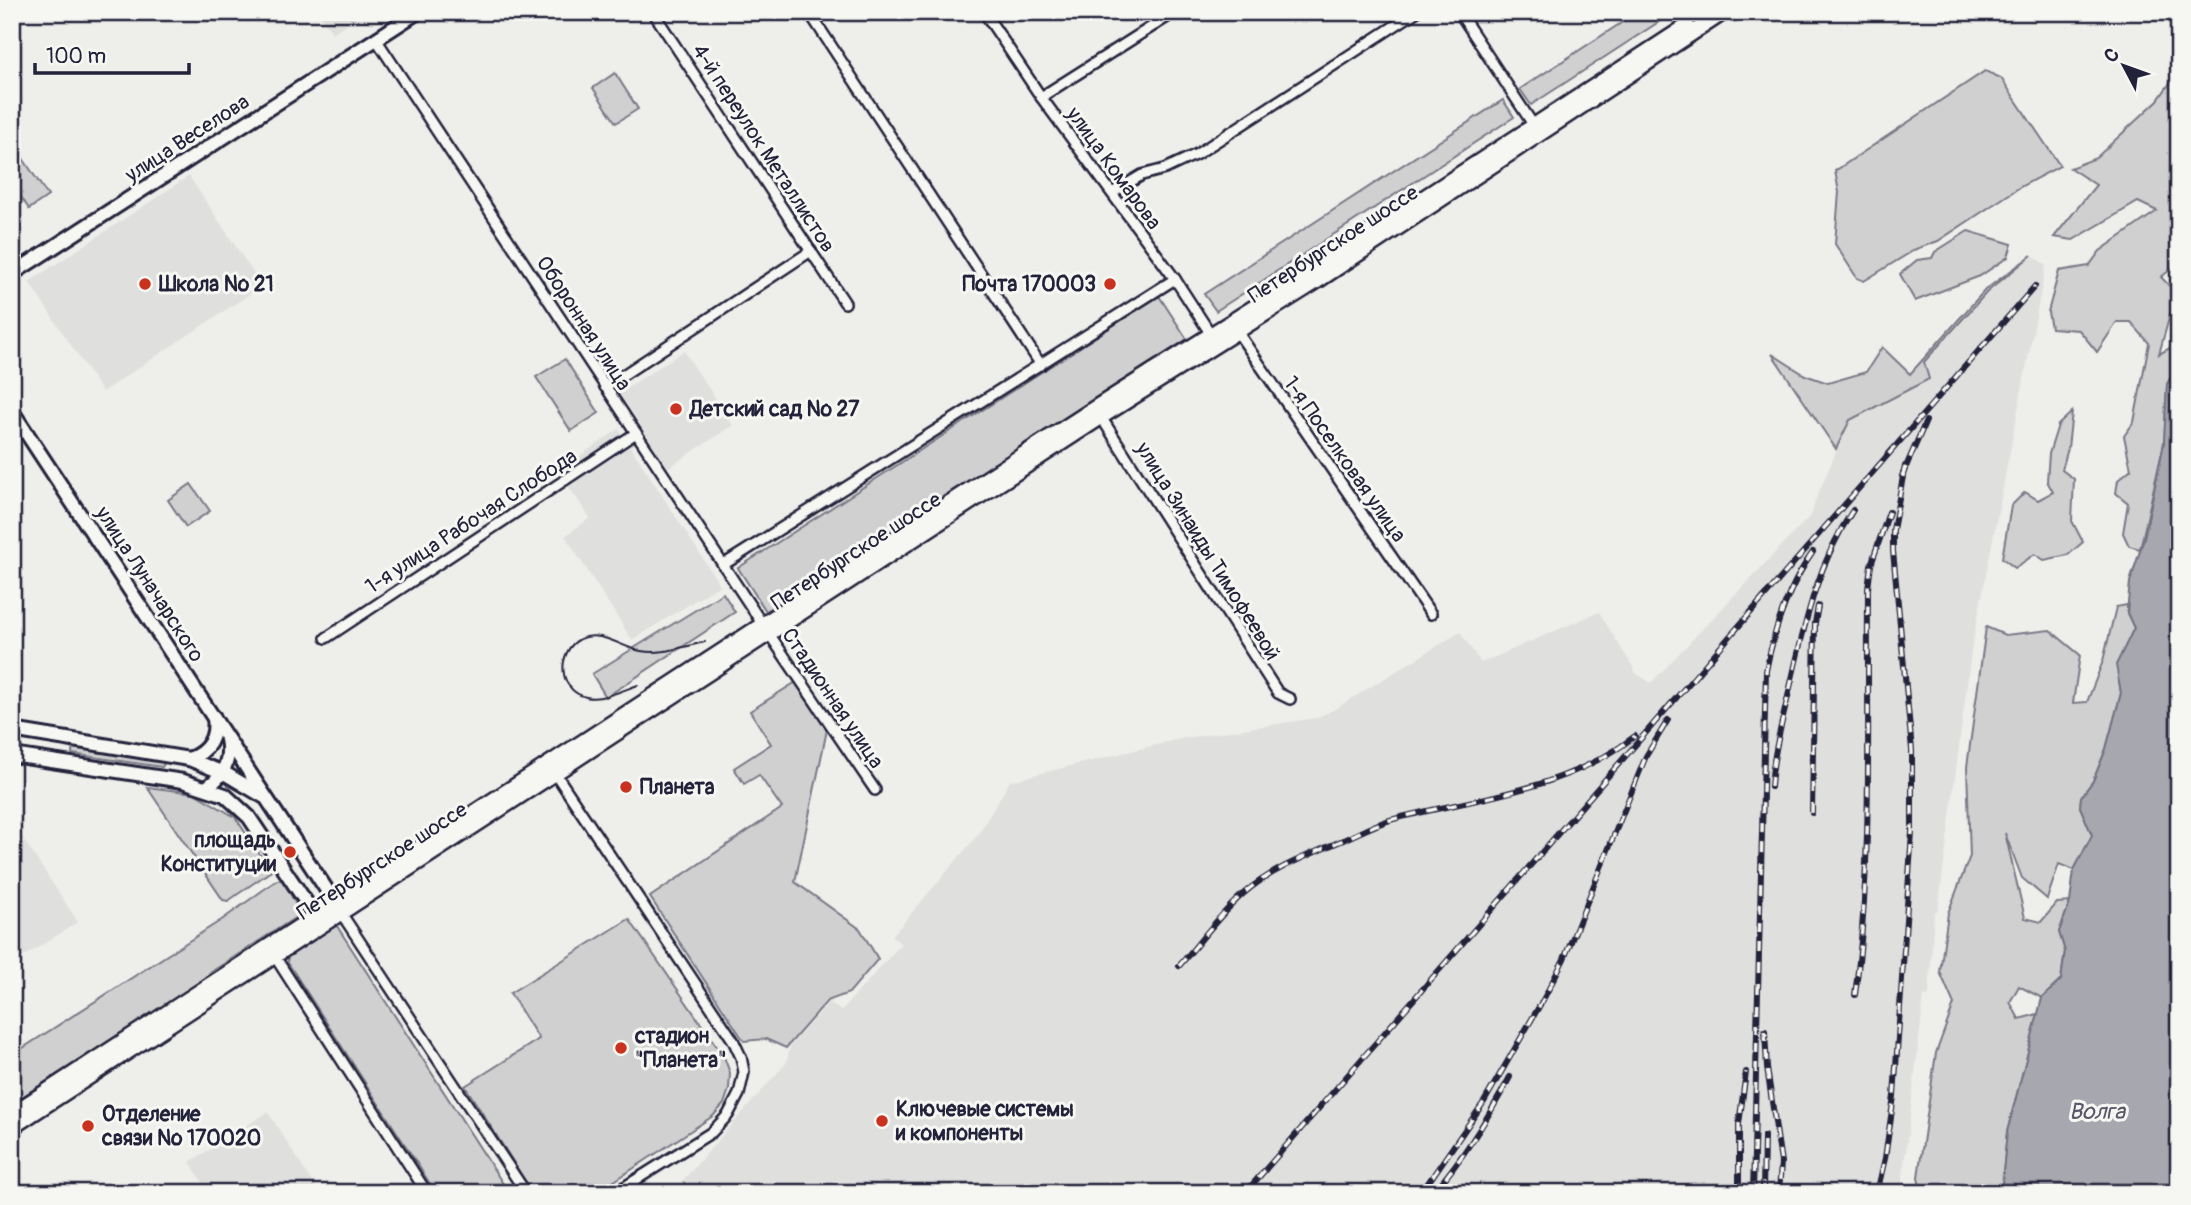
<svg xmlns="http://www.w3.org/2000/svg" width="2191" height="1205" viewBox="0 0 2191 1205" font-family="Pangolin,sans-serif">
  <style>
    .built { fill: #dfdfde }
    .green { fill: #d0d0d1; stroke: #797986; stroke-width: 2 }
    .water { fill: #a7a7af; stroke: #727281; stroke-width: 2 }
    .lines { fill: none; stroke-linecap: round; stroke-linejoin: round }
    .street-casing { stroke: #22223b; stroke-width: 14 }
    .secondary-casing { stroke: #22223b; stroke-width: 18 }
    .primary-casing { stroke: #22223b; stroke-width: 19 }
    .street { stroke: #f6f6f2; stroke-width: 9 }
    .secondary { stroke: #f6f6f2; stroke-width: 12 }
    .primary { stroke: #f6f6f2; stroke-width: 14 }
    .tram { stroke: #22223b; stroke-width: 2 }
    .rail-casing { stroke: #22223b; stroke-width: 6 }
    .rail { stroke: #f6f6f2; stroke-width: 3.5; stroke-dasharray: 10; stroke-linecap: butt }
    .poi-dot { fill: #c8321e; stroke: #f6f6f2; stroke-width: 2.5 }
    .labels { text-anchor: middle; stroke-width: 6; stroke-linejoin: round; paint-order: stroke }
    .street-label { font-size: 21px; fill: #22223b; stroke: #f6f6f2 }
    .poi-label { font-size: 21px; font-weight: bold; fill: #22223b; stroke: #f6f6f2; text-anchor: start }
    .water-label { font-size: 23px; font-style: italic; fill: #575769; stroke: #f6f6f2 }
  </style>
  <rect width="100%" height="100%" fill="#eeeeeb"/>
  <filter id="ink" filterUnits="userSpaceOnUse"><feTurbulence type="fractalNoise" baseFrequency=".0143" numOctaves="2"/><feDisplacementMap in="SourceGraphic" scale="14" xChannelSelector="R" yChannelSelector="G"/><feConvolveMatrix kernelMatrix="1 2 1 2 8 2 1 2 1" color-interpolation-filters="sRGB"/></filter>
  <g filter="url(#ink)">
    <g class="built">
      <polygon points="318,12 365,12 332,33"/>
      <polygon points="189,176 262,286 102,392 29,282"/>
      <polygon points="2032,255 2046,265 1971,652 1938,911 1934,912 1929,996 1924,996 1901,1193 672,1193 787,1062 790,1046 829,1002 841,1011 901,944 892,936 978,835 1010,781 1184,738 1316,718 1333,710 1460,632 1481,663 1599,612 1637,674 1651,683 1812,514 1815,501 1850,420 1929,379 1924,362 1987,292"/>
      <polygon points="684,351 733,425 668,468 619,393"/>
      <polygon points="619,429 720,585 632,640 565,536 590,518 558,471"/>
      <polygon points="12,822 78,922 12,964"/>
      <polygon points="268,1112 319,1193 209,1193 190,1162"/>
    </g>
    <g class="green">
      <polygon points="1638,12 1674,12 1531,105 1520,89"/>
      <polygon points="2179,70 2179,122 2172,146 2179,146 2179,263 2161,277 2176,293 2159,354 2172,347 2179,363 2167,384 2164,443 2140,549 2129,546 2123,533 2128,503 2116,493 2118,480 2131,469 2124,436 2134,422 2149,343 2131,322 2117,322 2097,352 2079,330 2051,328 2048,312 2059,271 2089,266 2100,251 2157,211 2138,202 2073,240 2054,237 2096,185 2070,168 2096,158 2158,100"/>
      <polygon points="1985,71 2001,78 2060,166 2020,187 1938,241 1916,249 1864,281 1857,278 1835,244 1839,192 1835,171"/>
      <polygon points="615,73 638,109 616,123 593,88"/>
      <polygon points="1503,100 1514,117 1216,311 1204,294"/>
      <polygon points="16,148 48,196 29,209 12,183 12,150"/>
      <polygon points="1968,231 2012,244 2008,257 1980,276 1915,301 1900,274 1917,260 1932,258 1935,252"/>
      <polygon points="2032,255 1987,292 1924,362 1929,379 1850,420 1836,449 1772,354 1805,375 1828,383 1866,372 1882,347 1910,374 1985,290"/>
      <polygon points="1159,296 1187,339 766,611 738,568"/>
      <polygon points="565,359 599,413 571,431 536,377"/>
      <polygon points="2072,412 2068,448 2062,470 2074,479 2072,521 2083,542 2068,555 2044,560 2035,554 2015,568 2002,558 2011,506 2025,492 2038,500 2053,492 2047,481 2049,454 2058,425"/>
      <polygon points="191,484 210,511 186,527 168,500"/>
      <polygon points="723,593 735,612 606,697 592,674"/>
      <polygon points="2127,605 2127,613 2134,628 2117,665 2121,693 2106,749 2093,781 2081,797 2080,807 2093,835 2074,870 2059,864 2047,899 2022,878 2005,833 2025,918 2041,922 2057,903 2070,902 2059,932 2065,951 2061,980 2042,998 2019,986 2010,1002 2019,1019 2038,1014 2007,1132 2001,1193 1921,1193 1918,1177 1936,1053 1954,1004 1940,972 1948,913 1970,856 1967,767 1986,627 2005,635 2050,630 2080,655 2073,703 2087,702 2103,661 2116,607"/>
      <polygon points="796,682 828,725 795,882 860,929 878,959 849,993 827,1001 786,1048 766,1039 744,1041 650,897 782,808 759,775 744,784 734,768 771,744 750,711"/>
      <polygon points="73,744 166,761 162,767 72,754"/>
      <polygon points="147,787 194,793 235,817 271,871 228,901 223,900"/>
      <polygon points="277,880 283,880 301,914 211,972 201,983 12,1103 12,1055 223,919"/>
      <polygon points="629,919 724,1057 730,1073 729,1089 724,1104 713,1116 596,1193 533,1193 465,1086 539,1039 510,993"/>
      <polygon points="335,923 509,1193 436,1193 288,963 287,956 290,951"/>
    </g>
    <polygon class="water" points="2179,363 2179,1193 2001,1193 2007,1132 2042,998 2061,980 2065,951 2059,932 2070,902 2074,870 2092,835 2080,807 2081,797 2093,781 2106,749 2121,693 2116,665 2134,628 2127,613 2130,582 2144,538 2164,443 2167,384"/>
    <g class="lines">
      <g class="street-casing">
        <g id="street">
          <polyline points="653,12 845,303"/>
          <polyline points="809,12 1041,365"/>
          <polyline points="984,12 1041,97 1175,279 1212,336"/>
          <polyline points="1149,12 1156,24"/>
          <polyline points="1459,12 1534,126"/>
          <polyline points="376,39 757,616 875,790"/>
          <polyline points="1041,97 1175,12"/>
          <polyline points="1112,193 1142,175 1165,169 1197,154 1416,12"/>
          <polyline points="1234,327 1431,614"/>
          <polyline points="605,387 811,251"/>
          <polyline points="1101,417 1278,693 1290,699"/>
          <polyline points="723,565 1175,279"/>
          <polyline points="326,638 636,433"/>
          <polyline points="555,773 733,1040 741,1057 744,1072 739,1094 728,1115 712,1132 615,1193"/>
          <polyline points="341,913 526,1193"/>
          <polyline points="272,952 427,1193"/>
        </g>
      </g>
      <g class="secondary-casing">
        <g id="secondary">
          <polyline points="12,274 418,12"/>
          <polyline points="12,411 336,904 331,919 316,917 249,817 225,795 183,781 12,755"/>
          <polyline points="12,730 189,759 226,774 263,796"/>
          <path d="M189,759c19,-7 28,-22 25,-42"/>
          <path d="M207,787c17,-11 24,-28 20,-48"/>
        </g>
      </g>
      <g class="primary-casing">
        <g id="primary">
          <polyline points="12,1114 1095,408 1310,272 1687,26"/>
          <polyline points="12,1127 1101,417 1317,281 1724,12"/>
        </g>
      </g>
      <use href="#street" class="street"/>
      <use href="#secondary" class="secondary"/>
      <use href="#primary" class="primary"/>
      <path class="tram" d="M638,685c-15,5 -36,16 -52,12 -28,-6 -30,-45 -6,-58 19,-10 43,9 61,12 21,4 44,-5 64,-9"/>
      <g class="rail-casing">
        <g id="rail">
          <polyline points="12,18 21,12"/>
          <polyline points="1902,476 1926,421"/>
          <path d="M1771,787c2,-33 11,-64 18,-95 15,-65 27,-126 64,-182"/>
          <polyline points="1812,813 1815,623 1818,606"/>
          <path d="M1179,966c21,-24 40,-51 64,-72 27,-24 65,-39 98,-53 16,-7 32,-16 49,-21 82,-22 176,-29 245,-84"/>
          <path d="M1855,995c18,-135 12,-272 13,-407l3,-23 18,-53"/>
          <polyline points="1765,1031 1767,1068 1781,1162 1779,1193"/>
          <polyline points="1763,1192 1764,1136"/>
          <polyline points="1245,1193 2035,286"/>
          <polyline points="1421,1193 1484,1102 1544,998 1564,959 1646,756 1668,720"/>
          <path d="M1433,1193c31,-36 55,-75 77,-116"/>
          <polyline points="1739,1193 1739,1124 1746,1072"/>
          <path d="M1753,1193l13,-522c8,-42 22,-84 47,-119"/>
          <polyline points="1877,1193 1885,1158 1894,1096 1912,832 1912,750 1893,551 1893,530 1905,466"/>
        </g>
      </g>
      <use href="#rail" class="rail"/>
    </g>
  </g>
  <g class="poi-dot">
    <circle cx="145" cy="284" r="7"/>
    <circle cx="1110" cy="284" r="7"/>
    <circle cx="676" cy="409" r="7"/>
    <circle cx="626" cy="787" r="7"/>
    <circle cx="290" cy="852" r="7"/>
    <circle cx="621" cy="1048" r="7"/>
    <circle cx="882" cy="1121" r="7"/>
    <circle cx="88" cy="1126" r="7"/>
  </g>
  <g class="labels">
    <g class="street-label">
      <text transform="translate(187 138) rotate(-33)" y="7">улица Веселова</text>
      <text transform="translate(764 148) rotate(57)" y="7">4-й переулок Металлистов</text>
      <text transform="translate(1114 168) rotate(54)" y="7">улица Комарова</text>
      <text transform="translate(1333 244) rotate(-33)" y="7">Петербургское шоссе</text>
      <text transform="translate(584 323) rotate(57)" y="7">Оборонная улица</text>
      <text transform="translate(1345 459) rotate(55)" y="7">1-я Поселковая улица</text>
      <text transform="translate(471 521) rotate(-33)" y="7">1-я улица Рабочая Слобода</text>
      <text transform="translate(856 551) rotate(-33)" y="7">Петербургское шоссе</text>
      <text transform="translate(1208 551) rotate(58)" y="7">улица Зинаиды Тимофеевой</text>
      <text transform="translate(150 584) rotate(57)" y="7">улица Луначарского</text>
      <text transform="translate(833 698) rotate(56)" y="7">Стадионная улица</text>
      <text transform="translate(382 861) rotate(-33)" y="7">Петербургское шоссе</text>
    </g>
    <g class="poi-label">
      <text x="159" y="291">Школа № 21</text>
      <text x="1096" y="291" text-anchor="end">Почта 170003</text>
      <text x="690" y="416">Детский сад № 27</text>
      <text x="640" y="794">Планета</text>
      <text x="276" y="847" text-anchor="end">площадь<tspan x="276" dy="24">Конституции</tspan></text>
      <text x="635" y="1043">стадион<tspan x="635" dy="24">"Планета"</tspan></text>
      <text x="896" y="1116">Ключевые системы<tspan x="896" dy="24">и компоненты</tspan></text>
      <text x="102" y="1121">Отделение<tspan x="102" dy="24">связи № 170020</tspan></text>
    </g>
    <g class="water-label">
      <text x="2097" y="1119">Волга</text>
    </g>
  </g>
  <rect width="2191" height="1205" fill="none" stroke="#f6f6f2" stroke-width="42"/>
  <rect x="21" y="21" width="2149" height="1163" fill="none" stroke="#22223b" stroke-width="2.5" filter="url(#ink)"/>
  <g transform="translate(2124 66) rotate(311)" stroke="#f6f6f2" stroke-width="5" paint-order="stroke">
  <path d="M0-5L12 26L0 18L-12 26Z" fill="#22223b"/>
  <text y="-10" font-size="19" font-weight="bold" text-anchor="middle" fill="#22223b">С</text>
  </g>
  <path d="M35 63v10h154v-10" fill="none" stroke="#22223b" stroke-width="3.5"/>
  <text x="46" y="63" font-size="21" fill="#22223b" stroke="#f6f6f2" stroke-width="5" paint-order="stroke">100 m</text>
</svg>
